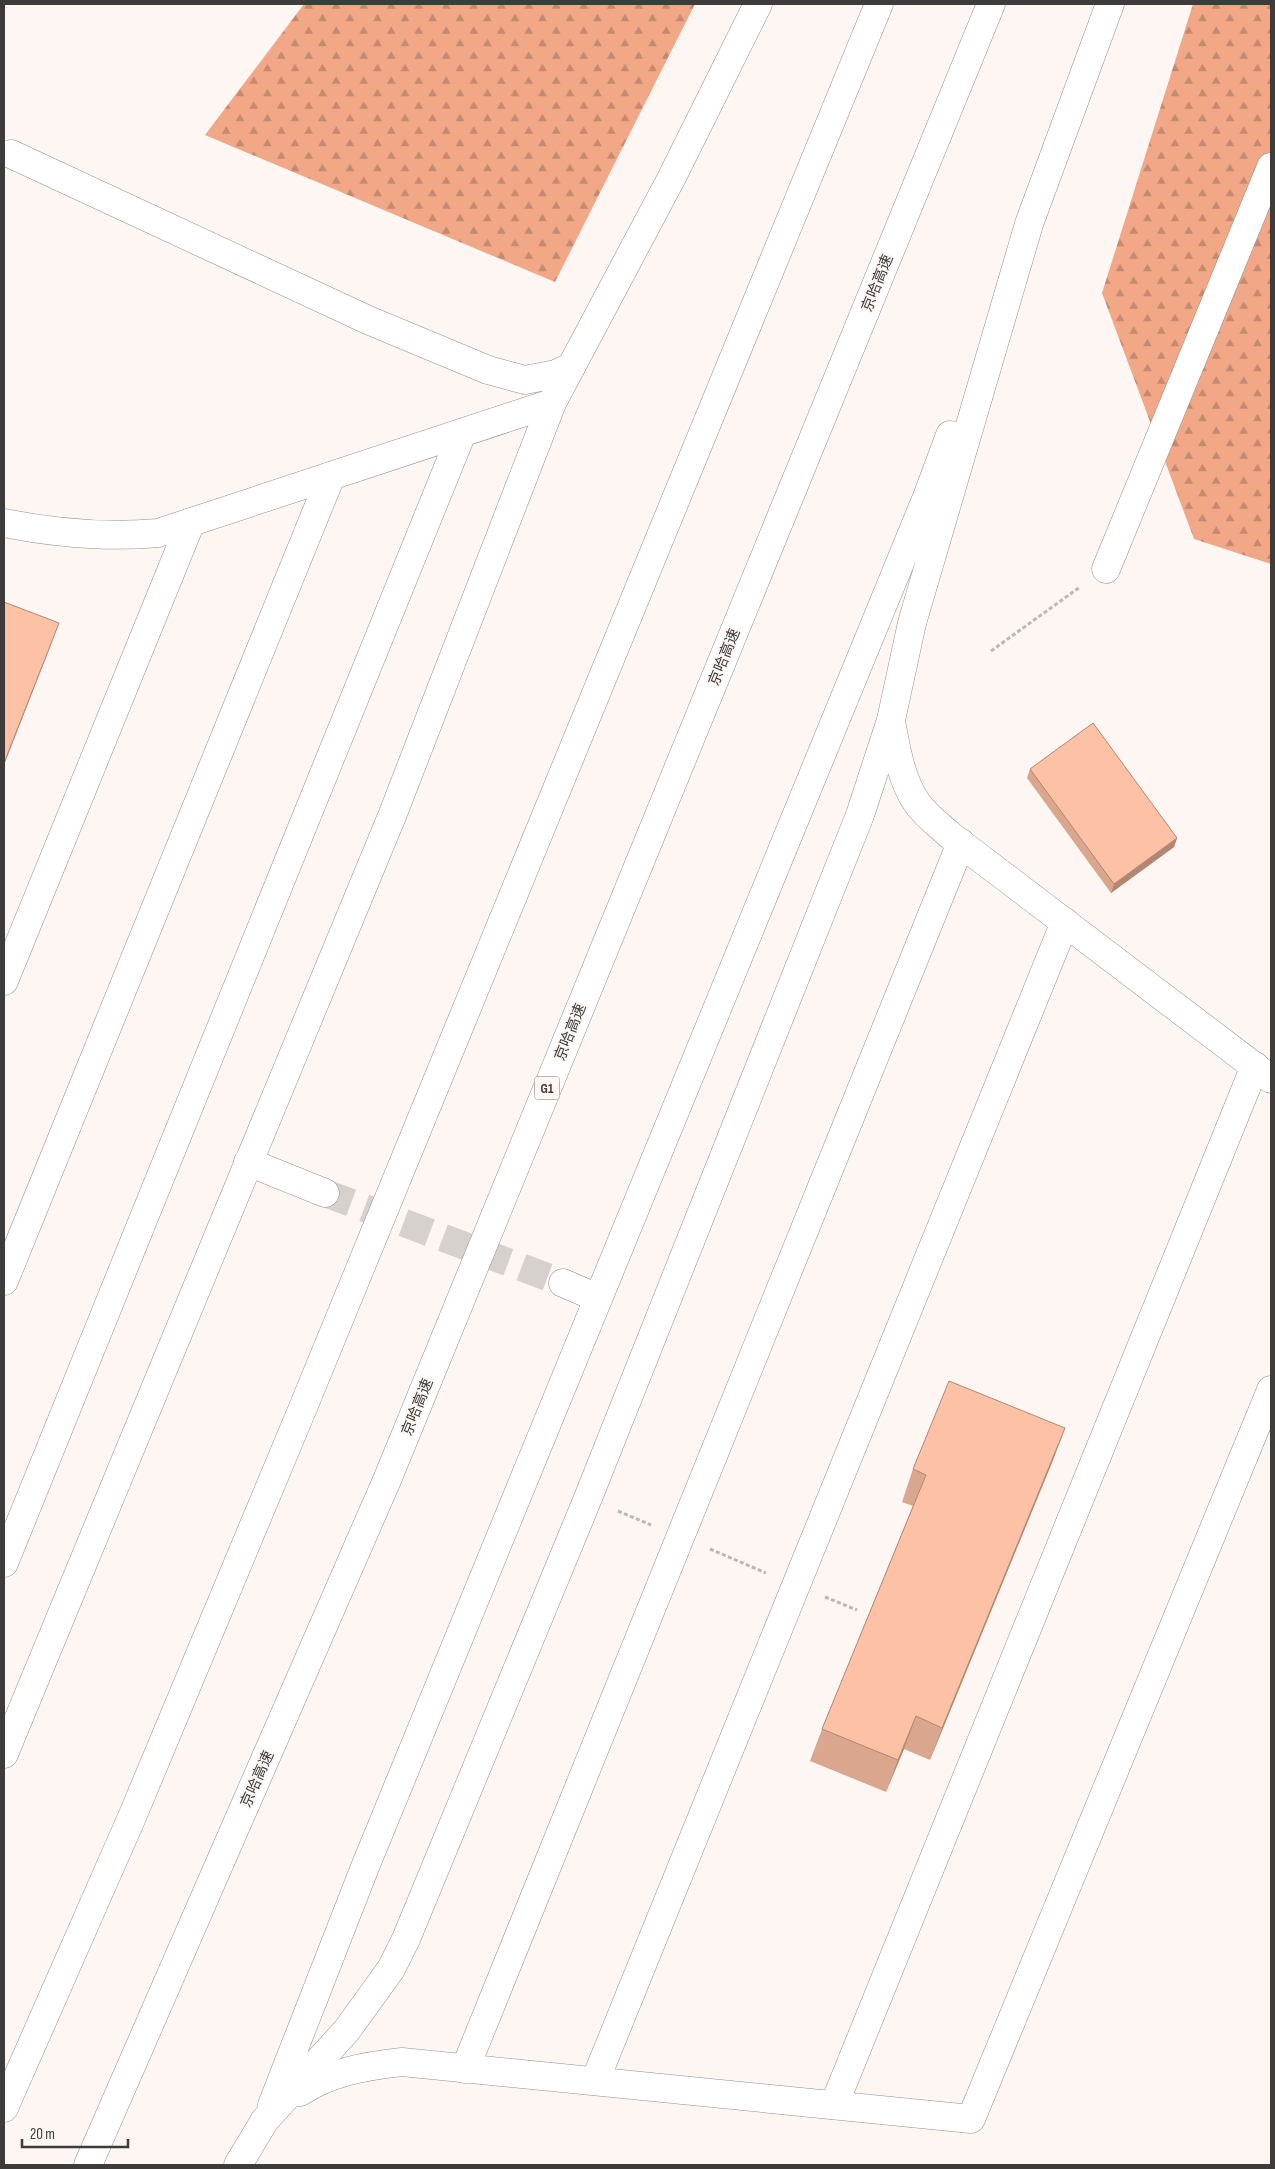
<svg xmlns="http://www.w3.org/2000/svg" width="1275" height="2169" viewBox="0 0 1275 2169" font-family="'Sofia Sans Condensed','Noto Sans SC',sans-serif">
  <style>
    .forest { fill: url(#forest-firs) }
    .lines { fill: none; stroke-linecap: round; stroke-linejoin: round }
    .minor-tunnel { stroke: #d7d1ce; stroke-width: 28; stroke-dasharray: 28 14; stroke-linecap: butt }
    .minor-casing { stroke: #948e8b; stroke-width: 29 }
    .highway-casing { stroke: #948e8b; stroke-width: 29 }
    .path { stroke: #bcb7b4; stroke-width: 3; stroke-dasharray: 4 2.5; stroke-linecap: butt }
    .minor { stroke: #fff; stroke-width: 28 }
    .highway { stroke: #fff; stroke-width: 28 }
    .wall { fill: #daa68e }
    .shaded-wall { fill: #b18774 }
    .building { fill: #fdc1a5; stroke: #b18774 }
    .labels { text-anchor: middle; stroke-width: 4; stroke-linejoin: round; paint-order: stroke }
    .shield { fill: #fdf6f3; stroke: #777472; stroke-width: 1 }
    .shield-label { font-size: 14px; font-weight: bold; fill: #3e3c3a }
    .street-label { font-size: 15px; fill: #3e3c3a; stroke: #fdf6f3 }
  </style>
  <defs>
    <pattern id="forest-firs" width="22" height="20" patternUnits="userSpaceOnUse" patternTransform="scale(1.25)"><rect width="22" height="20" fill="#f2a786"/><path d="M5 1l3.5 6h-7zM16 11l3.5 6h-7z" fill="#c5896f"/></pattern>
  </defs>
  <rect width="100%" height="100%" fill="#fdf6f3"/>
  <g class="forest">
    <polygon points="304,4 695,4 555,282 205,135"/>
    <polygon points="1193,4 1271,4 1271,564 1194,539 1102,293"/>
  </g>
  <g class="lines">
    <polyline class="minor-tunnel" points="325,1193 563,1283"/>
    <g class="minor-casing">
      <g id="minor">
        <polyline points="11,154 368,320 488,370 525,380 556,374 571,367"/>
        <path d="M4,523c51,10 101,15 154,10l394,-130"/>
        <polyline points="1106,569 1271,167"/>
        <path d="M891,721c5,27 10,59 26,82 9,13 23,23 34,33l320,243"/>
        <polyline points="4,981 191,522"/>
        <polyline points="248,1162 325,1193"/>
        <polyline points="4,1281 331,476"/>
        <polyline points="563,1283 598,1298"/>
        <polyline points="4,1563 462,433"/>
        <polyline points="4,1754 392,816 552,403 672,177 758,4"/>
        <polyline points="465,2069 961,843"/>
        <polyline points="595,2081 1065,922"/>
        <path d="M300,2092c31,-20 65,-26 102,-30l569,57 300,-729"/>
        <polyline points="272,2105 365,1867 927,497 950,435"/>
        <polyline points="834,2105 1255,1066"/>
        <polyline points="238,2165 265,2120 347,2030 391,1969 406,1939 588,1498 860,815 891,720 912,623 1029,224 1110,4"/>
      </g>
    </g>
    <g class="highway-casing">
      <g id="highway">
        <polyline points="4,2108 132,1817 302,1410 879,4"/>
        <polyline points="88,2165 387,1480 991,4"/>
      </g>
    </g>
    <g class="path">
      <polyline points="991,651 1080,587"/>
      <polyline points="618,1511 651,1525"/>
      <polyline points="710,1549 766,1573"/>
      <polyline points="825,1597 857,1610"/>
    </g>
    <use href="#minor" class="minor"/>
    <use href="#highway" class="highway"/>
  </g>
  <g class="wall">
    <polygon points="1030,769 1177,838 1174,847 1111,893 1027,778"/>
    <polygon points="1065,1428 1053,1460 930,1760 904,1749 886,1792 810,1761 822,1729 913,1506 902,1502 913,1469"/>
  </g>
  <g class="shaded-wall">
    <polygon points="59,623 47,655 4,765 4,763"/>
    <polygon points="1177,838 1174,847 1111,893 1114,884"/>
    <polygon points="1065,1428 1053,1460 930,1760 942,1728"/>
    <polygon points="916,1716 904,1749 886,1792 898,1760"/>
  </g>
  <g class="building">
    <polygon points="4,602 59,623 4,763"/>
    <polygon points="1093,723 1177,838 1114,884 1030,769"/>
    <polygon points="949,1381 1065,1428 942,1728 916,1716 898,1760 822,1729 926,1475 913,1469"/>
  </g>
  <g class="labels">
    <rect class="shield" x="534.5" y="1076.5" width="25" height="23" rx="4"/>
    <g class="shield-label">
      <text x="547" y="1093">G1</text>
    </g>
    <g class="street-label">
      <text transform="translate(877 283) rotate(-68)" y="5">京哈高速</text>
      <text transform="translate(724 657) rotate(-68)" y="5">京哈高速</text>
      <text transform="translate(570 1032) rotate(-68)" y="5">京哈高速</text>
      <text transform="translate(417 1407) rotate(-68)" y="5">京哈高速</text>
      <text transform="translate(257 1779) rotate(-66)" y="5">京哈高速</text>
    </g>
  </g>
  <rect width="1275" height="2169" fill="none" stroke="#3e3c3a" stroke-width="10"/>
  <path d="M22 2139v8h106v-8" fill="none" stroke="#3e3c3a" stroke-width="2.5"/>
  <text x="30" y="2139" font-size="15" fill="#3e3c3a" stroke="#fdf6f3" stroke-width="4" paint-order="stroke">20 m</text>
</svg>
